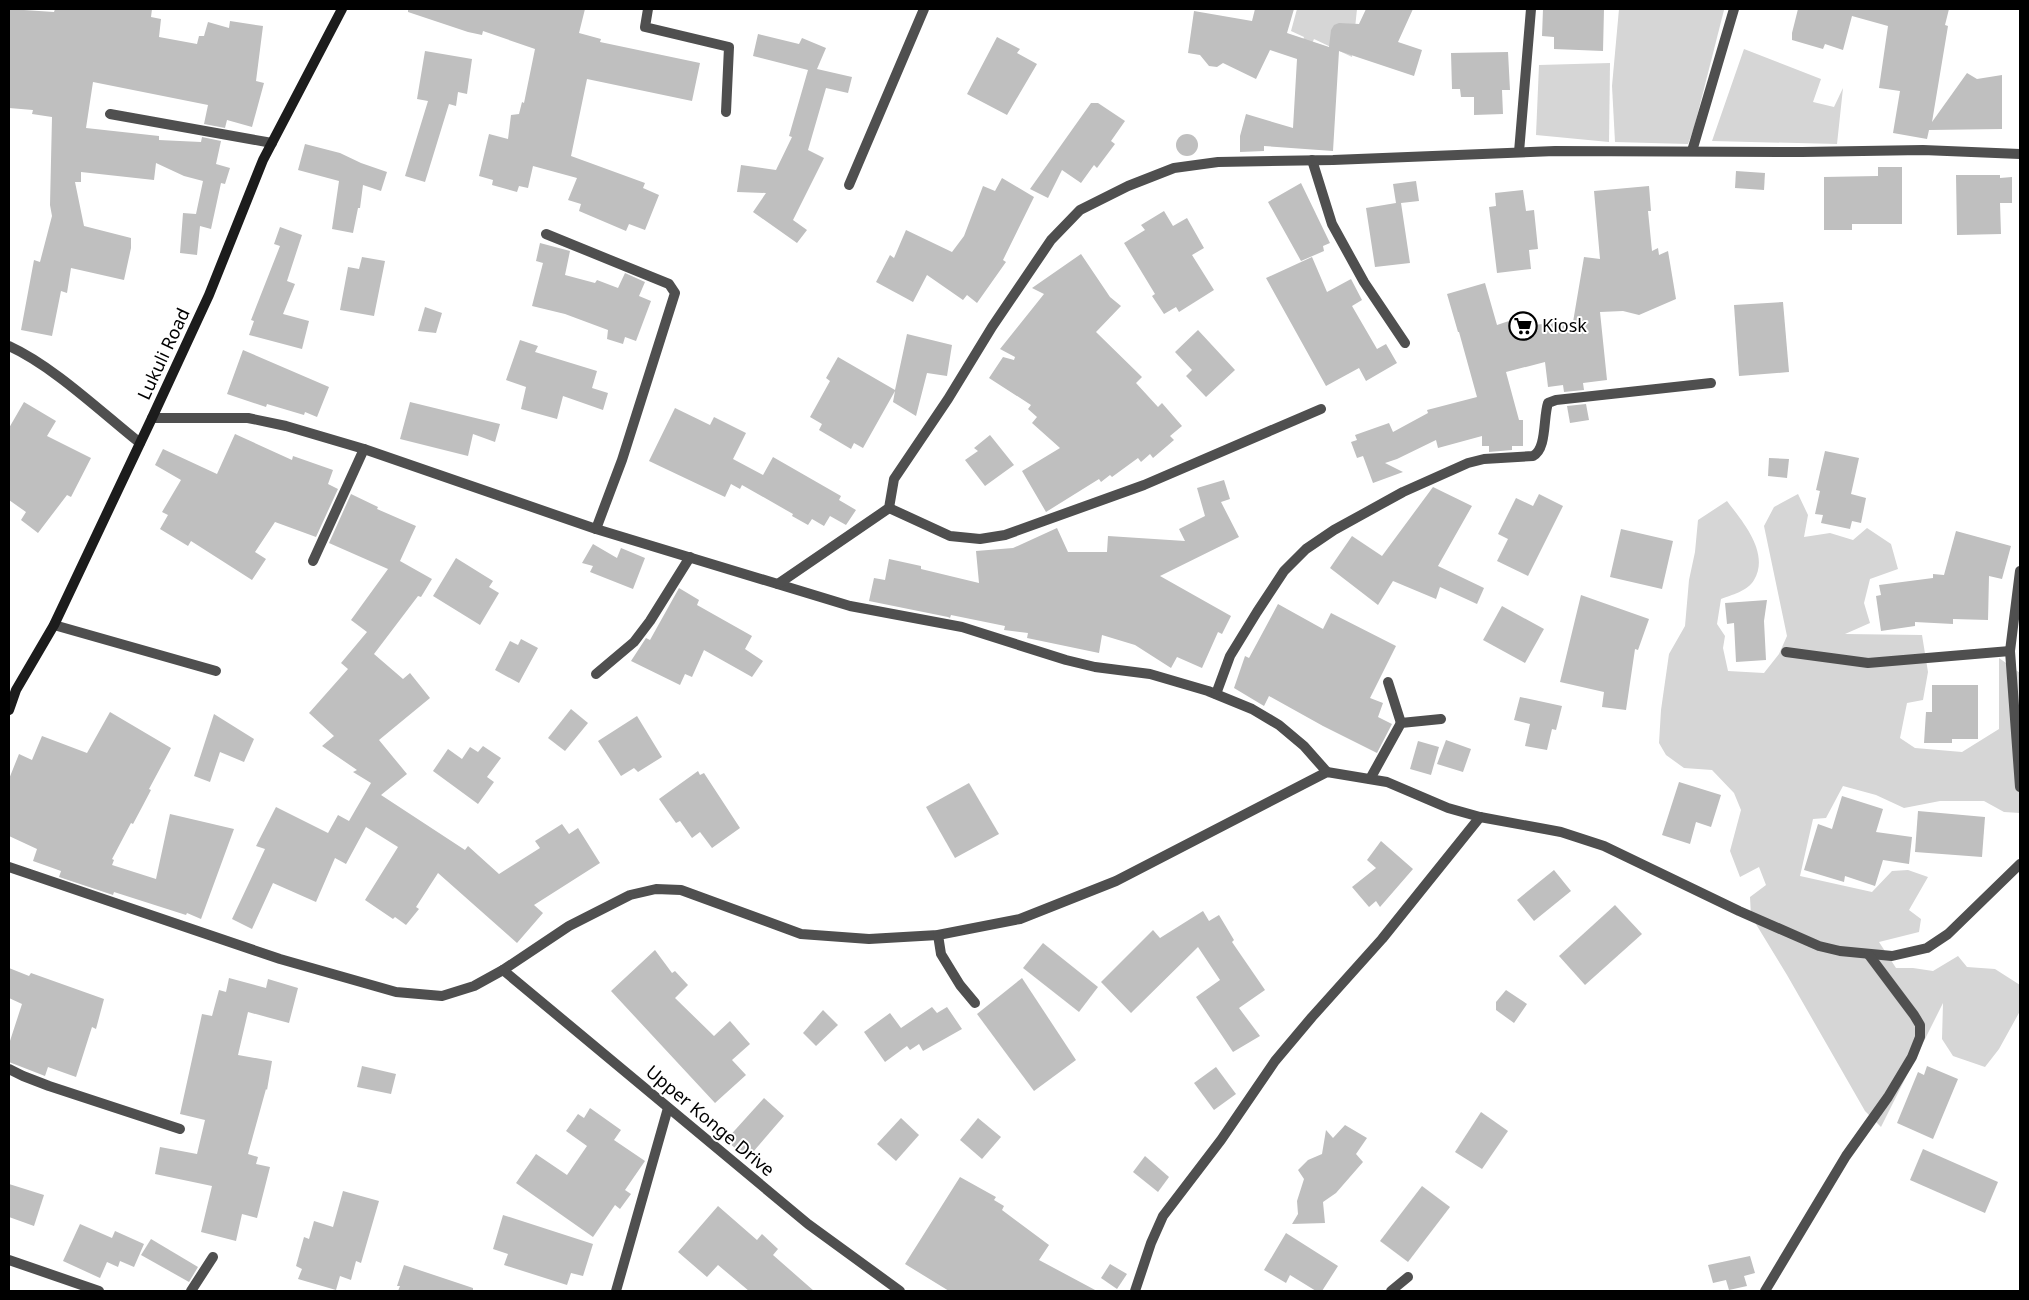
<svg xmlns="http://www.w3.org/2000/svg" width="2029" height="1300" viewBox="0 0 2029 1300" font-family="'Noto Sans',sans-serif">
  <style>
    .green { fill: #d6d6d6 }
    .building { fill: #bfbfbf }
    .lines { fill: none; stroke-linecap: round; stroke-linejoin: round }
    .street { stroke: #4f4f4f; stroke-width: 10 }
    .secondary { stroke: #1c1c1c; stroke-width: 10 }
    .labels { text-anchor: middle; stroke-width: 4; stroke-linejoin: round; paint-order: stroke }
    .poi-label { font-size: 18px; fill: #000; stroke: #fff; text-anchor: start }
    .street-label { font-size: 18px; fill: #000; stroke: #fff }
  </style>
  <rect width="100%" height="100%" fill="#fff"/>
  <g class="green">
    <polygon points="1297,9 1357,9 1352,57 1314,39 1308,53 1300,50 1304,37 1291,31"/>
    <polygon points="1619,9 1724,10 1694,128 1688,144 1615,142 1612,86"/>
    <polygon points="1744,49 1821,79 1813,102 1834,107 1843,88 1837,144 1712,141"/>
    <polygon points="1610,63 1609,142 1536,135 1539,65"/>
    <path d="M1798,494l10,21 -4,22 26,-4 23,7 14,-12 24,16 7,25 -28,10 -6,24 6,20 -25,11 77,1 6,37 -5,28 -16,3 -7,35 15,10 47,4 37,-23v-71l21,15v140l-16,-1 -20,-11h-44l-36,7 -28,-13 -33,-9 -17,32 -13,1 -13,57 72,16 20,-21 16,-1 20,7 -19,33 12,9 -2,13 -40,10 17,26h17l20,3 25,-15 9,11 28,2 25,16v26l-21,38 -14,18 -32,-11 -11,-17 1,-36 -62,124 -16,-16 -78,-136 -36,-59 -1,-19 16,-12 -7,-18 -19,10 -10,-26 11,-41 -7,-17 -22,-23 -28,-2 -18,-13 -7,-12 2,-33 8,-56 16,-28 4,-46 6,-28 3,-32 29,-19c16,21 43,52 27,79 -6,11 -23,15 -33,19l-4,25 8,12 -2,12 5,23 36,2 15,-19 8,-18 -23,-110 10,-19z"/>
  </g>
  <g class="building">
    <polygon points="9,9 54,12 55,9 152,9 151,17 161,19 159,37 197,44 199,36 204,36 208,22 229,28 230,21 263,26 256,81 264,83 252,127 227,120 225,128 204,124 208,105 93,82 86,128 159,136 159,140 201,142 202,137 221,141 216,164 230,168 225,184 221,183 211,229 200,226 197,255 180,253 183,213 196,214 203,181 184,176 156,163 154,180 81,172 81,182 75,182 84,226 131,238 131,248 124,280 71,268 67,293 61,291 52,336 21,330 34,260 40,262 52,216 50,205 52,117 32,114 33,110 9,108"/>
    <polygon points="408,9 585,9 579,33 601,39 600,42 700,63 692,101 587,79 571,156 645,183 643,188 659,195 645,230 629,224 626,231 579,211 581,204 568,200 577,178 533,166 528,188 519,186 517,192 492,185 493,180 479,176 489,134 508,139 511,115 519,114 522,102 524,103 535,49 483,31 482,35 468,32 408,12"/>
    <polygon points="1255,9 1294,9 1287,33 1329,47 1331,30 1334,25 1339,23 1359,24 1366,9 1413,9 1398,42 1422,50 1414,76 1339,51 1333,151 1264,146 1264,151 1240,152 1240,136 1246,114 1293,128 1297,59 1270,50 1256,79 1223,63 1217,67 1209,66 1200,55 1188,53 1194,11 1252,21"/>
    <polygon points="1543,9 1604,9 1603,51 1554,49 1554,37 1542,36"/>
    <polygon points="1798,9 1949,9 1945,25 1948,26 1932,122 1967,73 1977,79 2002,75 2002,129 1929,130 1927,139 1893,133 1900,91 1879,88 1888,26 1852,16 1843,50 1825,44 1823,49 1792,40 1792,33"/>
    <polygon points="758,34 799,44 802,38 826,48 817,69 852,77 848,93 826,88 808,150 824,158 793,220 807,230 797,243 753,212 766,193 737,192 741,165 776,170 792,137 789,136 808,70 753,56"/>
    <polygon points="997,37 1020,49 1017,53 1037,64 1007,115 967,94"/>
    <polygon points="425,51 472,59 467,94 458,92 456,106 449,104 425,182 405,176 428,101 417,99"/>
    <polygon points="1508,52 1510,90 1502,90 1503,114 1474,115 1474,97 1461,97 1460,89 1452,89 1451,53"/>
    <polygon points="1091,103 1098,103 1125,121 1111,141 1115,144 1097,168 1094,165 1081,183 1062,170 1048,198 1030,189"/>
    <circle cx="1187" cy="145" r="11"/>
    <polygon points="305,144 340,153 361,163 387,172 381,191 363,185 360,208 358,208 353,233 332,229 339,181 298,170"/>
    <polygon points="1878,167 1902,167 1902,224 1852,224 1852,230 1824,230 1824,177 1878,176"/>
    <polygon points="1736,171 1765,173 1764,190 1735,188"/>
    <polygon points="1956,175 2000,175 2000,178 2012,177 2012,203 2000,203 2001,234 1957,235"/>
    <polygon points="1002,178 1034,197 1003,260 1006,262 977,303 967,295 963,300 927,275 913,302 876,282 890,255 894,258 906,230 952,252 964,236 983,186 995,191"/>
    <polygon points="1416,181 1419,201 1401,203 1410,263 1375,267 1366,208 1396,203 1393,184"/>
    <polygon points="1301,183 1330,243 1323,246 1324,251 1301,261 1268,202"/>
    <polygon points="1649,186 1651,211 1648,211 1652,251 1658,248 1659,255 1668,251 1676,299 1639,315 1623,311 1600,312 1607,380 1583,383 1584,390 1564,392 1563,385 1548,387 1545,362 1506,372 1519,420 1523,420 1523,446 1512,446 1512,450 1489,452 1489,446 1482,446 1482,436 1438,448 1436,440 1397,459 1385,463 1403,472 1373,483 1363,456 1357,458 1351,442 1357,440 1355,435 1389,423 1393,432 1428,413 1427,410 1477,397 1459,332 1458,332 1447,294 1485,283 1497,325 1527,315 1530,325 1573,322 1584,257 1600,259 1594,191"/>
    <polygon points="1523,190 1526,211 1534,210 1538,249 1529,250 1531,269 1497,273 1489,207 1496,206 1495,193"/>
    <polygon points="1164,211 1173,226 1187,218 1204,248 1192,255 1214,290 1179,312 1176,307 1164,314 1152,296 1155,294 1124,243 1145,230 1141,225"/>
    <polygon points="280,227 302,235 287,281 295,284 283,314 309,321 302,349 249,335 254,321 251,320 280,246 274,244"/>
    <polygon points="540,243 570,251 565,275 595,283 597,280 618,288 625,273 645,282 639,296 651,301 636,341 625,337 623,344 607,339 608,330 565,314 532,306 543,263 536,261"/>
    <polygon points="1081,254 1110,297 1121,306 1096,332 1142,377 1136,383 1158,407 1162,403 1182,426 1170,436 1174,440 1153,458 1150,454 1141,462 1138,458 1112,477 1110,475 1101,482 1099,479 1046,512 1022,471 1060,448 1032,423 1037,417 1028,409 1031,405 989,378 1003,357 1014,360 1015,357 1000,349 1044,294 1032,288"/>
    <polygon points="362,257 385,261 374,316 340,310 348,267 359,269"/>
    <polygon points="1312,257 1327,292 1351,279 1362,300 1352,306 1377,349 1386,344 1397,363 1366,381 1359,368 1326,386 1266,278"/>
    <polygon points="1783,302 1789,372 1739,376 1734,305"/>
    <polygon points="425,307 442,313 436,333 418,331"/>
    <polygon points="1198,330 1235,370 1206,397 1186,376 1192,370 1175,352"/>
    <polygon points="907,334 952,345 947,376 927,373 916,416 893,402 895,391 863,448 854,443 851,449 819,430 822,424 810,417 830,381 826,378 838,357 895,390"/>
    <polygon points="520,340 538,346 535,352 597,371 592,388 608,393 603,410 563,396 557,419 521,409 526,387 506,380"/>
    <polygon points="243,350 329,387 317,417 305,412 304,415 267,404 266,407 227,394"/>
    <polygon points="24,402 56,421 47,436 91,458 71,497 67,495 38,533 21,520 26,512 9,500 9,428"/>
    <polygon points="410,402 500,424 495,442 473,434 468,456 400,439"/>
    <polygon points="1586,404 1589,420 1570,423 1567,406"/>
    <polygon points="675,408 710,425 714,417 746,433 733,459 763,475 773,457 841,496 839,500 856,510 846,525 830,516 824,526 812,519 808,525 792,516 793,514 742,485 740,489 731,484 725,497 649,461"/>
    <polygon points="235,434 292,460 293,456 333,470 328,484 338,489 316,537 275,522 255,552 266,559 252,580 191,541 188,546 160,529 168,515 162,512 181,480 155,465 163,449 217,474"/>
    <polygon points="990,435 1014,465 985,486 965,460 978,451 974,448"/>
    <polygon points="1825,451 1859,458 1851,494 1866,498 1861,523 1852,521 1850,529 1821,523 1823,515 1815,514 1820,491 1816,490"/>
    <polygon points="1769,458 1789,459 1787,478 1768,476"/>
    <polygon points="1224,480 1230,499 1221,502 1239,537 1160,576 1231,616 1222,634 1218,632 1202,668 1177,657 1171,668 1135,645 1102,635 1099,653 1027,638 1028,633 1004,630 1005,626 951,615 950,618 948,617 869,601 874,578 885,580 889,559 921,566 921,569 979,583 976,551 1013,548 1057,528 1068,552 1107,552 1108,536 1185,541 1179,529 1205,516 1197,488"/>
    <polygon points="1433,487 1472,506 1438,566 1484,588 1477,604 1440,587 1436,599 1393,581 1378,605 1330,568 1352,536 1382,556"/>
    <polygon points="351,494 378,507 377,509 416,526 400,561 432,579 421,597 418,596 374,654 403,679 410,673 430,698 379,740 407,774 381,795 465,850 468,846 499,874 540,848 535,841 562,824 569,834 578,828 600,863 534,905 543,913 517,943 438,873 416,907 419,909 406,925 395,917 393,919 365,900 398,847 366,827 346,864 335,858 316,902 273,883 252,929 232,919 265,849 256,846 276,807 328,833 338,815 349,821 371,783 353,772 357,770 322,746 334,736 309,713 348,669 341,663 367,632 351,620 388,569 329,543"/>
    <polygon points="1539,494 1563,506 1528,576 1497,561 1508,539 1498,534 1516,498 1533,506"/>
    <polygon points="1621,529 1673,541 1662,589 1610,577"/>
    <polygon points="1956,531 2011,546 2002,579 1989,576 1988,620 1953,619 1953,624 1915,622 1915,626 1881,631 1876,596 1881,595 1879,585 1933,578 1933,574 1944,575"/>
    <polygon points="593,544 617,558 621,548 645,558 633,589 590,572 593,566 582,563"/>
    <polygon points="456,558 493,581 489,587 499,593 480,625 433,596"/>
    <polygon points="679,588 699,600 697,605 752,636 745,649 763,661 752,677 704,650 692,677 685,674 680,685 631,661 646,638 650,640"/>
    <polygon points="1581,595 1649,619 1638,650 1635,649 1626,710 1602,707 1604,692 1560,682"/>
    <polygon points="1767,600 1764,621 1766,660 1736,662 1734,623 1727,624 1725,603"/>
    <polygon points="1278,604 1323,629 1331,613 1396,646 1370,698 1383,703 1378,717 1392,724 1377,753 1323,726 1269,696 1264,706 1234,688 1245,656 1249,658"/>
    <polygon points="1502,606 1544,629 1525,663 1483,640"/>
    <polygon points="521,639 538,648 519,683 495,670 510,641 518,645"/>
    <polygon points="1932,685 1978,685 1978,739 1952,739 1952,743 1924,743 1926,712 1932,712"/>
    <polygon points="1520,697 1562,706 1556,730 1552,729 1547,750 1525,746 1530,724 1514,720"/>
    <polygon points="571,709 588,723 565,751 548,738"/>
    <polygon points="110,712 171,748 149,789 151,790 141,809 133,824 131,823 112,859 114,860 112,865 156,879 170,814 234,829 201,919 187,913 186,915 114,892 113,895 59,877 61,871 33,861 37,849 9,836 9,779 19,754 32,760 42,736 87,753"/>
    <polygon points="214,714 254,739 244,762 220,752 210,782 194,776"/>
    <polygon points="637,716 662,757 638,772 634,768 621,776 598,741"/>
    <polygon points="1446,740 1471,749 1463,772 1437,764"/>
    <polygon points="1418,741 1439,747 1431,775 1410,769"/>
    <polygon points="483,746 501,758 487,777 494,782 478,804 433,771 448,749 462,759 470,747 478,752"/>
    <polygon points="698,771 700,775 704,773 740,828 712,848 700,832 692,838 680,821 676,823 659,799"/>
    <polygon points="1679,782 1721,795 1711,827 1696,822 1690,844 1662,835"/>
    <polygon points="969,783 999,834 955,858 926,807"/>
    <polygon points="1842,796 1883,809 1876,832 1912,837 1909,864 1883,860 1875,886 1845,876 1844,882 1804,870 1818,824 1832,829"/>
    <polygon points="1918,811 1985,817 1982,857 1915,852"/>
    <polygon points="1381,841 1413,869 1380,907 1376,901 1369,907 1352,887 1376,868 1367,860"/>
    <polygon points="1554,870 1571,891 1534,921 1517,900"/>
    <polygon points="1615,905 1642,934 1585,985 1559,956"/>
    <polygon points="1203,911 1209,921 1219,915 1234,940 1232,942 1265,990 1239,1008 1260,1036 1233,1052 1196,997 1220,980 1198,947 1131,1013 1101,982 1153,930 1160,938"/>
    <polygon points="1043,943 1098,987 1079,1012 1023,968"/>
    <polygon points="655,950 672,973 675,971 688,985 675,998 714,1036 730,1021 750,1044 732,1060 746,1075 715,1103 611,991"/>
    <polygon points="9,968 29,976 31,973 104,999 96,1029 92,1027 76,1077 48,1067 45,1076 9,1062 9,1044 22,1004 9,998"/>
    <polygon points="229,978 266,988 268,979 298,988 289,1023 248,1012 238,1055 272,1061 267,1090 266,1089 248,1154 258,1157 256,1164 270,1167 257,1218 242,1214 236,1241 201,1232 212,1186 155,1174 160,1147 197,1154 205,1120 180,1114 202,1014 212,1016 219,990 226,992"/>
    <polygon points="1022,978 1076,1060 1034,1091 977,1014"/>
    <polygon points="1506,990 1527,1004 1514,1023 1496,1010 1496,1002"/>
    <polygon points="932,1007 937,1013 947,1007 962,1029 923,1051 919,1044 910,1050 907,1046 885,1062 864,1032 890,1013 901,1028"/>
    <polygon points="823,1010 838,1025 816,1046 803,1033"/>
    <polygon points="362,1066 396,1074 391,1094 357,1087"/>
    <polygon points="1927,1066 1958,1079 1933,1139 1897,1123 1918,1072 1924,1075"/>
    <polygon points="1216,1067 1236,1094 1214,1110 1194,1083"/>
    <polygon points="764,1098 784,1116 747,1159 726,1140"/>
    <polygon points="590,1108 621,1130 614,1140 645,1161 625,1190 631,1194 620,1209 615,1205 593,1237 516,1183 536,1154 567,1175 587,1146 566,1131 578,1114 584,1118"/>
    <polygon points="1481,1112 1508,1131 1482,1169 1455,1152"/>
    <polygon points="901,1118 919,1135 896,1161 877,1144"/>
    <polygon points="978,1118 1001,1137 982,1159 960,1140"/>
    <polygon points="1345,1125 1367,1138 1356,1154 1363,1162 1336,1193 1323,1202 1325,1223 1292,1224 1298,1214 1297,1201 1304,1179 1298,1170 1308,1160 1322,1154 1326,1130 1333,1138"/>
    <polygon points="1923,1149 1998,1182 1985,1213 1910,1180"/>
    <polygon points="1145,1156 1169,1177 1158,1192 1133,1172"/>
    <polygon points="960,1177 996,1197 994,1200 1004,1206 1002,1210 1049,1245 1039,1260 1097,1291 949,1291 905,1264"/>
    <polygon points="9,1184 44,1195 34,1226 9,1217"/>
    <polygon points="1422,1186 1450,1207 1408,1262 1380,1241"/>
    <polygon points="343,1191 379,1201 361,1263 356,1261 351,1280 340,1276 336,1290 298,1279 302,1269 296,1266 304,1237 309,1239 314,1221 333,1227"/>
    <polygon points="718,1206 757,1240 762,1234 778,1249 773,1255 814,1291 749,1291 718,1265 707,1277 678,1252"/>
    <polygon points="503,1215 593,1244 583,1276 571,1273 567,1285 504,1265 508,1254 493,1249"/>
    <polygon points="80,1224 112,1238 115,1231 144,1244 134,1267 120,1261 118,1267 107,1262 100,1278 63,1261"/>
    <polygon points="1286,1233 1338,1266 1322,1291 1316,1291 1290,1275 1286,1283 1264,1270"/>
    <polygon points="151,1239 198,1267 189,1282 141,1255"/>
    <polygon points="1750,1256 1755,1273 1744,1276 1747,1286 1729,1290 1726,1280 1713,1283 1708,1265"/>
    <polygon points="1110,1264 1127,1274 1117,1289 1101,1278"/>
    <polygon points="404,1265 473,1288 473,1291 398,1291 400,1286 397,1286"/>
  </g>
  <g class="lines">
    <g class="street">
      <polyline points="648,9 645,27 729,47 726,112"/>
      <polyline points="110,114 272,143"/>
      <polyline points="1692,151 1734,9"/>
      <polyline points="1519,152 1531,9"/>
      <polyline points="1312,160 1332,224 1364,282 1405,343"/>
      <polyline points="849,185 924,9"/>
      <polyline points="546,234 669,284 675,293 622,460 596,529"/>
      <path d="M9,346c44,20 92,66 131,97"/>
      <polyline points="152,418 248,418 286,426 364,449 596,529 850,606 962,627 1066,660 1095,667 1150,674 1208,691 1252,709 1279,725 1304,746 1327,772"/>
      <polyline points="889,508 950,536 980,539 1005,535 1144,485 1321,409"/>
      <polyline points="313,561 364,449"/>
      <polyline points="2020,571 2010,651 2020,787"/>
      <polyline points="778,584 889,508 894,479 948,399 992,327 1051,240 1080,210 1128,186 1174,168 1218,162 1333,160 1555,151 1802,152 1923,150 2020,154"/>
      <polyline points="54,625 216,671"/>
      <polyline points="1786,652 1868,663 2010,651"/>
      <polyline points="596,674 634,642 650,621 690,557"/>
      <polyline points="1388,682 1401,723"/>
      <path d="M1216,694l14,-38 27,-44 27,-41 22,-22 28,-19 69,-38 65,-29 16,-4 49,-3c14,-7 10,-38 15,-53l8,-3 155,-17"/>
      <polyline points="1370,779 1401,723 1441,719"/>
      <polyline points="9,867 280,959 396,992 442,996 474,986 503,970 569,926 630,895 656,889 681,890 801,934 869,939 938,935 1020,919 1116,881 1327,772 1387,782 1448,808 1480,817 1561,832 1604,846 1739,911 1819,946 1840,951 1892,956 1927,948 1948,934 2020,864"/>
      <polyline points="938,935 941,954 960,985 975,1003"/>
      <polyline points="503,970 808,1224 900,1291"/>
      <polyline points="9,1069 23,1076 49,1086 180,1129"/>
      <polyline points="9,1260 99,1291"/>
      <polyline points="191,1291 213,1257"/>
      <polyline points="616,1291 668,1108"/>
      <polyline points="1135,1291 1151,1243 1163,1216 1221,1140 1275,1061 1312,1017 1382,939 1480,817"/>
      <polyline points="1391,1291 1408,1277"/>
      <polyline points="1765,1291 1846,1156 1888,1097 1912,1057 1920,1037 1920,1025 1914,1015 1869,955"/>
    </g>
    <polyline class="secondary" points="9,710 16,690 54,625 152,418 209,295 263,160 342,9"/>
  </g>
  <defs>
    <g id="supermarket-ring" transform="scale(1.4375)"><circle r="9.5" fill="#fff" stroke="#000" stroke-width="1.5"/><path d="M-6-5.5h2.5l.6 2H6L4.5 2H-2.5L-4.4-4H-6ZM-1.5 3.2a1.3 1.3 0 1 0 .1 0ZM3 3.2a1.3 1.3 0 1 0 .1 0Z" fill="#000"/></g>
  </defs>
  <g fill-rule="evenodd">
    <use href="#supermarket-ring" x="1523" y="326"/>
  </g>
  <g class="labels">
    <g class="poi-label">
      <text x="1542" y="332">Kiosk</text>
    </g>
    <g class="street-label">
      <text transform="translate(164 354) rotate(-65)" y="6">Lukuli Road</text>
      <text transform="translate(710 1121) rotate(40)" y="6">Upper Konge Drive</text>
    </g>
  </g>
  <rect width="2029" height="1300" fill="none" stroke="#000000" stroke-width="20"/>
</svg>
